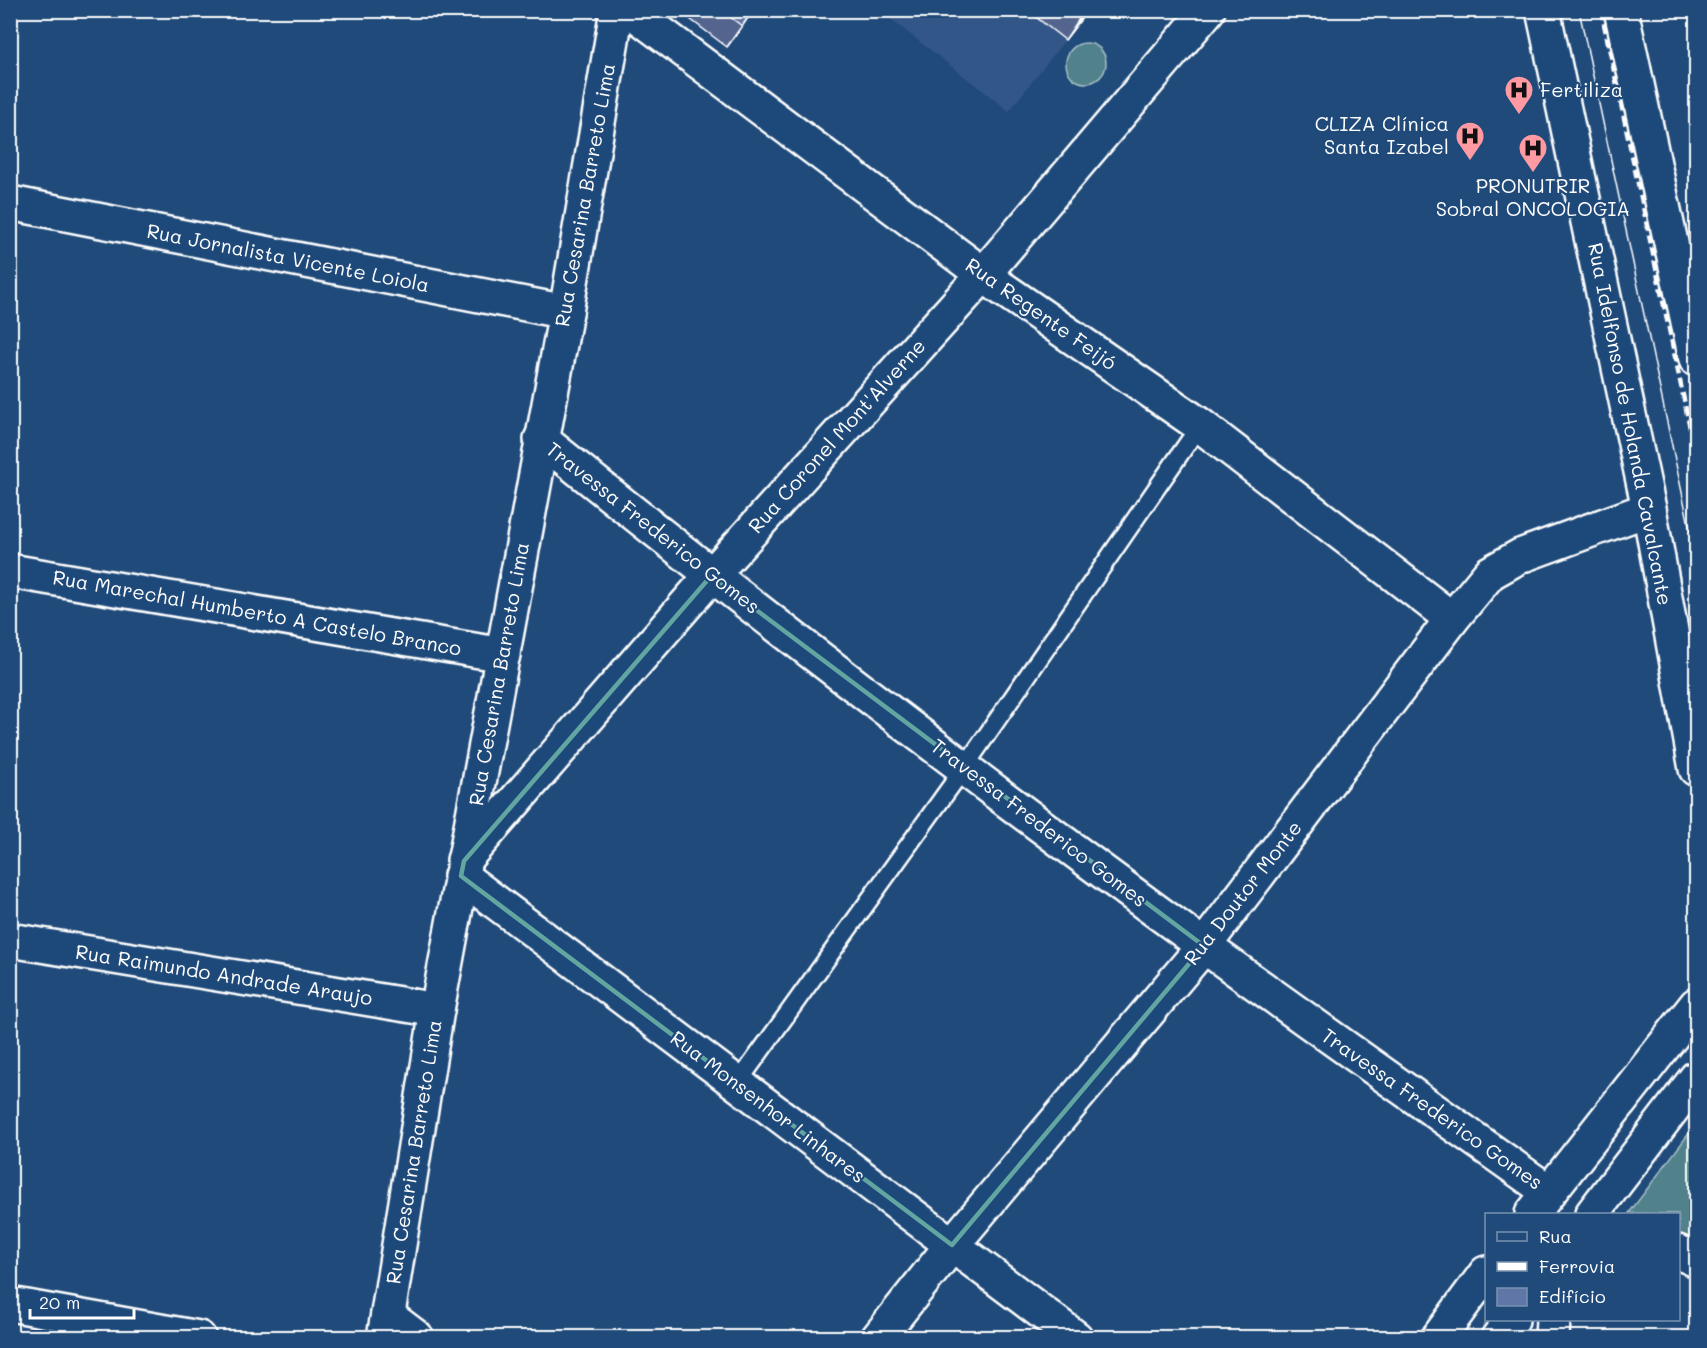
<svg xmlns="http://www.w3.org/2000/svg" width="1707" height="1348" viewBox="0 0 1707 1348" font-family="Mali,sans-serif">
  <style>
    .built { fill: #325787 }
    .green { fill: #51828c; stroke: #a8c0c6; stroke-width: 1.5 }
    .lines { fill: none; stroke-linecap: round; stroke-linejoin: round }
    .lane-casing { stroke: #fff; stroke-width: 21 }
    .street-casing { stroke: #fff; stroke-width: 38 }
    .primary-casing { stroke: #fff; stroke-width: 38 }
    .lane { stroke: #1f4a7a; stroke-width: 16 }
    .street { stroke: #1f4a7a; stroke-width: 33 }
    .primary { stroke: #1f4a7a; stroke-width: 33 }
    .tram { stroke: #fff; stroke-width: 1.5 }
    .rail { stroke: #fff; stroke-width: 4.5; stroke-dasharray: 9 4.5; stroke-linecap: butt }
    .wall { fill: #53658f; stroke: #fff; stroke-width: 1.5 }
    .shaded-wall { fill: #435374; stroke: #fff; stroke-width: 1.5 }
    .building { fill: #6076a6; stroke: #fff; stroke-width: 1.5 }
    .marked { fill: none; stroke: #63a6a1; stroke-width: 4.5; stroke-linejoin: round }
    .labels { text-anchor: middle; stroke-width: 4.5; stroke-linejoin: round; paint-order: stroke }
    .poi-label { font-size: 20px; fill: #fff; stroke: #1f4a7a; text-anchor: start }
    .street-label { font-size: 20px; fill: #fff; stroke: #1f4a7a }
  </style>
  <rect width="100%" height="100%" fill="#1f4a7a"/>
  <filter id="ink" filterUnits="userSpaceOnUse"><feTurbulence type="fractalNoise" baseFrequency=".0167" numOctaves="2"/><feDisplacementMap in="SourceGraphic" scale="12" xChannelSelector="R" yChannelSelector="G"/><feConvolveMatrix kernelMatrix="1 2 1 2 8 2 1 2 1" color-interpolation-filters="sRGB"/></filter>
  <g filter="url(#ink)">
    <polygon class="built" points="880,11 1088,11 1009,111"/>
    <g class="green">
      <circle cx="1086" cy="63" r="20"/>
      <polygon points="1696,1124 1696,1243 1679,1235 1678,1214 1629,1213"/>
    </g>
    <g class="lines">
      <g class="lane-casing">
        <polyline id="lane" points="737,1084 964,768 1200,425"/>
      </g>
      <g class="street-casing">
        <g id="street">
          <polyline points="630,10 1000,287 1200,425 1452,619"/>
          <polyline points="10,203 566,312"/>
          <path d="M541,439c217,175 438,343 663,507 114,83 230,164 345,246"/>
          <polyline points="10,571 503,655"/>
          <polyline points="464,860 711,576 983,275 1208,10"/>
          <polyline points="461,876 1076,1338"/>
          <polyline points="10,940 437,1010"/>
          <polyline points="1678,1252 1696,1260"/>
          <polyline points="10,1304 199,1338"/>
          <polyline points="388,1316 417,1338"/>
          <polyline points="384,1338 437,1010 566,312 617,10"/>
          <polyline points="878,1338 952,1245 1204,946 1452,619 1490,573 1520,556 1649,509"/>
          <polyline points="1552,1338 1553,1320"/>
        </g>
      </g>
      <g class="primary-casing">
        <g id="primary">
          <polyline points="1543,10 1649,509 1696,769"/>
          <polyline points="1621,10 1696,359"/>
          <polyline points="1532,1214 1696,1005"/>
          <polyline points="1592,1214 1696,1078"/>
          <polyline points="1438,1338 1486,1273"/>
          <polyline points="1498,1338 1512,1320"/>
        </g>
      </g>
      <use href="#lane" class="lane"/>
      <use href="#street" class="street"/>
      <use href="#primary" class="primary"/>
      <polyline class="tram" points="1579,10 1696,558"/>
      <polyline class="rail" points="1601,10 1696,456"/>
    </g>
    <g class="wall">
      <polygon points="685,10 753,10 727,47 686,16 688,13"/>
      <polygon points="1027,10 1088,10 1065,40"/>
    </g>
    <g class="shaded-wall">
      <polygon points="753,10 740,30 727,47 742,26"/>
      <polygon points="1086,10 1088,10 1065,40 1079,19"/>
    </g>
    <g class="building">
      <polygon points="721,10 753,10 742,26"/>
      <polygon points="1068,10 1086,10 1079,19"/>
    </g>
  </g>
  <path class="marked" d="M711,576l493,370 -252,299 -491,-369 3,-15z"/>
  <defs>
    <g id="hospital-pin" transform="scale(1.5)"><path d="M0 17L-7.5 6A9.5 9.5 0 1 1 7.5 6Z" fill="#ff9aa2" stroke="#1f4a7a"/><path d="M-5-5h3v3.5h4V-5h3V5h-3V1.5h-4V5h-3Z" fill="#111"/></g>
  </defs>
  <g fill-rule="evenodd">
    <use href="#hospital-pin" x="1519" y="90"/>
    <use href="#hospital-pin" x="1470" y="136"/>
    <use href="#hospital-pin" x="1533" y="148"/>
  </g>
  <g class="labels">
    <g class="poi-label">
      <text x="1540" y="97">Fertiliza</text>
      <text x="1449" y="131" text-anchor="end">CLIZA Clínica<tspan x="1449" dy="23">Santa Izabel</tspan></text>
      <text x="1533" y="193" text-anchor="middle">PRONUTRIR<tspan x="1533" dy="23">Sobral ONCOLOGIA</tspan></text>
    </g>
    <g class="street-label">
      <text transform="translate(585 195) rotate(-80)" y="7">Rua Cesarina Barreto Lima</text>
      <text transform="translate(288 258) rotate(11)" y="7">Rua Jornalista Vicente Loiola</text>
      <text transform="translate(1041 314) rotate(35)" y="7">Rua Regente Feijó</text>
      <text transform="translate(1630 424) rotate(79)" y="7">Rua Idelfonso de Holanda Cavalcante</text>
      <text transform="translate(837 436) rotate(-48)" y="7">Rua Coronel Mont'Alverne</text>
      <text transform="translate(653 528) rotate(38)" y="7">Travessa Frederico Gomes</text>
      <text transform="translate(257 613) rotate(10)" y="7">Rua Marechal Humberto A Castelo Branco</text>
      <text transform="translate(499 674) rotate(-80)" y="7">Rua Cesarina Barreto Lima</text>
      <text transform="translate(1039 823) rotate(37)" y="7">Travessa Frederico Gomes</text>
      <text transform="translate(1243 893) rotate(-52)" y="7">Rua Doutor Monte</text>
      <text transform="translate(224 975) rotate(9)" y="7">Rua Raimundo Andrade Araujo</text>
      <text transform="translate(768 1107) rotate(37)" y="7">Rua Monsenhor Linhares</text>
      <text transform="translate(1432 1109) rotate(35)" y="7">Travessa Frederico Gomes</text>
      <text transform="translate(414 1152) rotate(-81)" y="7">Rua Cesarina Barreto Lima</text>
    </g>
  </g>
  <rect width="1707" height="1348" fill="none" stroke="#1f4a7a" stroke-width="36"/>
  <rect x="18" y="18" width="1671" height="1312" fill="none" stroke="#fff" stroke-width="2" filter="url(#ink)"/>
  <rect x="1485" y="1213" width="195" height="108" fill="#1f4a7a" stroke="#7992af" stroke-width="1.5"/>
  <rect x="1497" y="1232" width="30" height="9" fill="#1f4a7a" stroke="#7992af" stroke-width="1.5"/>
  <text x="1539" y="1243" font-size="18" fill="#ffffff">Rua</text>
  <rect x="1497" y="1262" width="30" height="9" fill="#ffffff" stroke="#7992af" stroke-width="1.5"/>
  <text x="1539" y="1273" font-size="18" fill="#ffffff">Ferrovia</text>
  <rect x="1497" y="1288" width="30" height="18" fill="#6076a6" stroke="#7992af" stroke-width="1.5"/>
  <text x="1539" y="1303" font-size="18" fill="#ffffff">Edifício</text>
  <path d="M30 1309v9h104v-9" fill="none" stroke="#ffffff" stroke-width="3"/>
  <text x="39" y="1309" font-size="18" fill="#ffffff" stroke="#1f4a7a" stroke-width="4.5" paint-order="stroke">20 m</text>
</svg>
